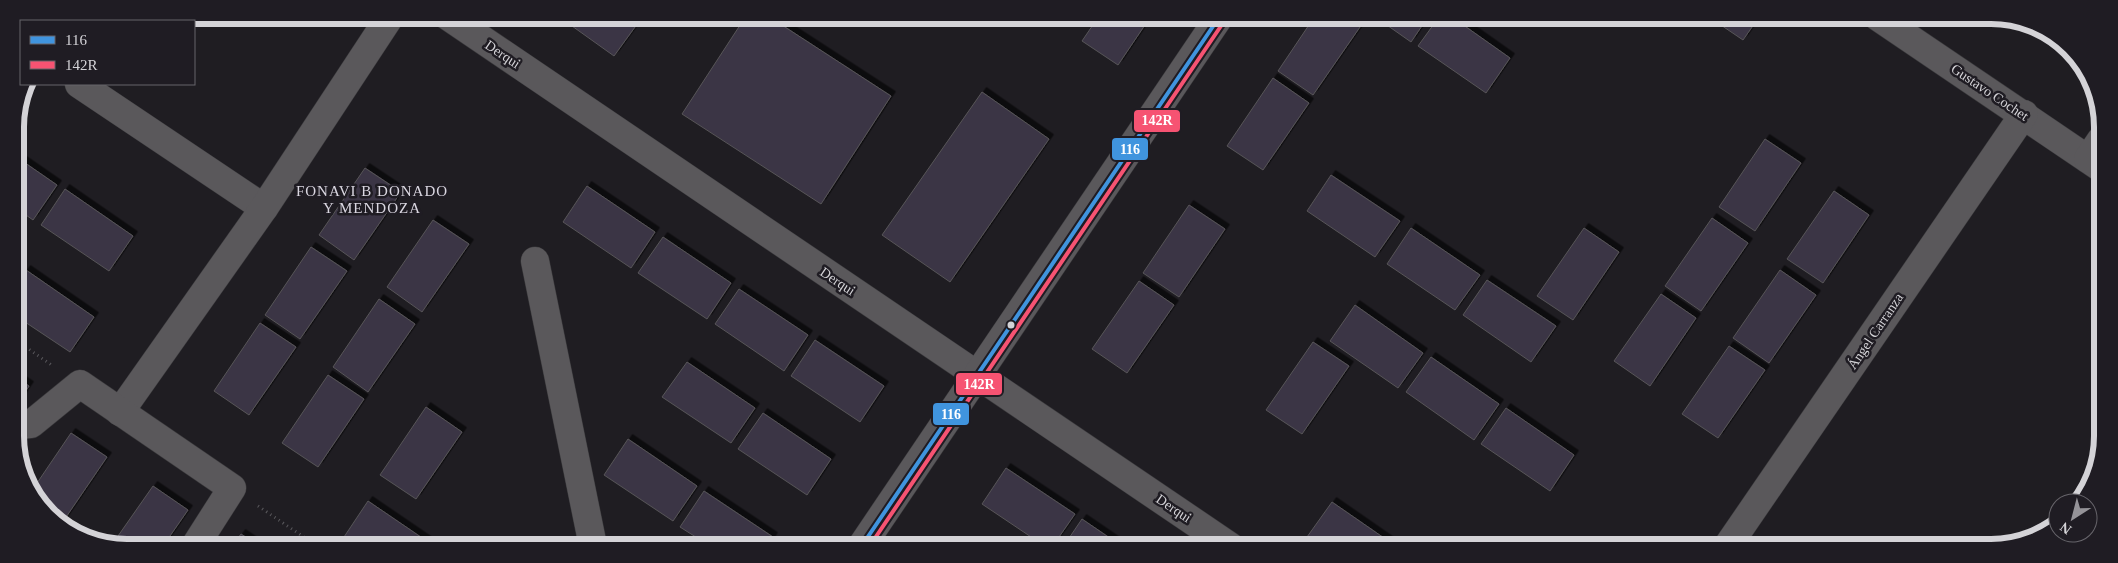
<svg xmlns="http://www.w3.org/2000/svg" width="2118" height="563" viewBox="0 0 2118 563" font-family="'Times New Roman',serif">
  <style>
    .building { fill: #3b3544; stroke: #575558; filter: url(#shadow) }
    .lines { fill: none; stroke-linecap: round; stroke-linejoin: round }
    .street-casing { stroke: #3a393c; stroke-width: 29 }
    .path { stroke: #5a595d; stroke-width: 3; stroke-dasharray: 1 4; stroke-linecap: butt }
    .street { stroke: #5a585b; stroke-width: 28 }
    .bus-1-casing { stroke: #1f1c23; stroke-width: 8 }
    .bus-2-casing { stroke: #1f1c23; stroke-width: 8 }
    .bus-1 { stroke: #4094de; stroke-width: 4 }
    .bus-2 { stroke: #f65372; stroke-width: 4 }
    .bus-dot { fill: #d4d3d7; stroke: #1f1c23; stroke-width: 2 }
    .labels { text-anchor: middle; stroke-width: 5; stroke-linejoin: round; paint-order: stroke }
    .street-label { font-size: 14px; fill: #d4d3d7; stroke: #1f1c23 }
    .neighbourhood-label { font-size: 15px; letter-spacing: 1px; fill: #dad7e1; stroke: #1f1c23 }
    .rim { fill: none; stroke: #d4d3d7; stroke-width: 6 }
    .line-badge { stroke: #1f1c23; stroke-width: 2 }
    .badge-label { font-size: 14px; text-anchor: middle; font-weight: bold; fill: #fff }
  </style>
  <defs>
    <filter id="shadow"><feDropShadow dx="4.5" dy="-4.5" stdDeviation="0" flood-color="#0009"/></filter>
  </defs>
  <rect width="100%" height="100%" fill="#1f1d22"/>
  <g class="building">
    <polygon points="558,16 643,16 614,56"/>
    <polygon points="746,16 768,16 891,96 821,204 682,114"/>
    <polygon points="1099,16 1151,16 1118,65 1082,41"/>
    <polygon points="1315,16 1344,16 1360,27 1313,95 1278,71"/>
    <polygon points="1374,16 1428,17 1411,42"/>
    <polygon points="1439,17 1452,17 1510,58 1486,93 1418,46"/>
    <polygon points="1709,17 1759,17 1743,40"/>
    <polygon points="1273,78 1309,103 1263,170 1227,146"/>
    <polygon points="982,92 1049,139 950,282 882,235"/>
    <polygon points="1765,139 1801,163 1755,231 1719,207"/>
    <polygon points="15,156 57,185 33,220 16,208"/>
    <polygon points="365,168 401,192 354,260 319,235"/>
    <polygon points="1331,175 1400,221 1375,257 1307,211"/>
    <polygon points="587,186 655,232 631,268 563,222"/>
    <polygon points="65,189 133,236 109,271 41,225"/>
    <polygon points="1834,191 1869,215 1823,283 1787,259"/>
    <polygon points="1189,205 1225,229 1179,297 1143,273"/>
    <polygon points="1712,218 1748,243 1701,311 1665,286"/>
    <polygon points="433,220 469,244 422,312 387,287"/>
    <polygon points="1411,228 1480,275 1455,310 1387,264"/>
    <polygon points="1584,228 1619,252 1573,320 1537,296"/>
    <polygon points="663,237 731,283 707,319 638,273"/>
    <polygon points="311,247 347,271 300,339 265,315"/>
    <polygon points="26,270 94,317 70,352 16,316 16,285"/>
    <polygon points="1780,270 1816,295 1769,363 1733,338"/>
    <polygon points="1487,280 1556,326 1531,362 1463,315"/>
    <polygon points="1139,281 1174,305 1127,373 1092,349"/>
    <polygon points="739,289 808,335 784,371 715,324"/>
    <polygon points="1661,294 1696,318 1650,386 1614,361"/>
    <polygon points="379,299 415,324 368,392 333,367"/>
    <polygon points="1355,305 1423,353 1398,388 1330,341"/>
    <polygon points="260,323 296,347 249,415 214,391"/>
    <polygon points="815,340 884,386 860,422 791,376"/>
    <polygon points="1313,342 1349,366 1302,434 1266,410"/>
    <polygon points="1729,346 1765,370 1718,438 1682,414"/>
    <polygon points="1431,357 1499,404 1474,440 1406,392"/>
    <polygon points="687,362 755,408 731,443 662,397"/>
    <polygon points="328,375 364,399 318,467 282,443"/>
    <polygon points="17,378 29,386 17,404"/>
    <polygon points="426,407 462,432 416,499 380,475"/>
    <polygon points="1506,408 1574,455 1550,491 1481,444"/>
    <polygon points="763,413 831,459 807,495 738,449"/>
    <polygon points="71,433 107,457 62,523 48,515 33,489"/>
    <polygon points="628,439 697,486 673,521 604,475"/>
    <polygon points="1006,468 1075,514 1052,547 1046,547 982,504"/>
    <polygon points="153,486 188,510 163,546 111,546"/>
    <polygon points="704,491 773,537 767,546 710,546 680,527"/>
    <polygon points="368,501 434,546 357,546 344,537"/>
    <polygon points="1332,502 1397,547 1321,547 1307,537"/>
    <polygon points="1082,519 1123,547 1063,547"/>
    <polygon points="241,534 259,546 232,546"/>
  </g>
  <g class="lines">
    <g class="street-casing">
      <g id="street">
        <polyline points="446,15 1231,547"/>
        <polyline points="1878,17 2101,168"/>
        <polyline points="79,84 264,208"/>
        <polyline points="2088,159 2101,140"/>
        <polyline points="535,261 593,546"/>
        <polyline points="120,412 264,208 391,15"/>
        <polyline points="17,425 31,424 80,384 232,488 195,546"/>
        <polyline points="861,547 1220,16"/>
        <polyline points="1727,547 2024,114"/>
      </g>
    </g>
    <g class="path">
      <polyline points="17,341 53,366"/>
      <polyline points="258,506 317,546"/>
    </g>
    <use href="#street" class="street"/>
    <g class="bus-1-casing">
      <polyline id="bus-1" points="861,547 1220,16"/>
    </g>
    <g class="bus-2-casing">
      <polyline id="bus-2" points="869,547 1225,20"/>
    </g>
    <use href="#bus-1" class="bus-1"/>
    <use href="#bus-2" class="bus-2"/>
  </g>
  <circle class="bus-dot" cx="1011" cy="325" r="4.5"/>
  <g class="labels">
    <g class="street-label">
      <text transform="translate(503 54) rotate(34)" y="5">Derqui</text>
      <text transform="translate(1990 92) rotate(34)" y="5">Gustavo Cochet</text>
      <text transform="translate(838 281) rotate(34)" y="5">Derqui</text>
      <text transform="translate(1875 331) rotate(-56)" y="5">Ángel Carranza</text>
      <text transform="translate(1174 508) rotate(34)" y="5">Derqui</text>
    </g>
    <g class="neighbourhood-label">
      <text x="372" y="196">FONAVI B DONADO<tspan x="372" dy="17">Y MENDOZA</tspan></text>
    </g>
  </g>
  <path d="M0 0H2118V563H0ZM127 24H1991A103 103 0 0 1 2094 127V436A103 103 0 0 1 1991 539H127A103 103 0 0 1 24 436V127A103 103 0 0 1 127 24Z" fill="#1f1c23" fill-rule="evenodd"/>
  <path class="rim" d="M127 24H1991A103 103 0 0 1 2094 127V436A103 103 0 0 1 1991 539H127A103 103 0 0 1 24 436V127A103 103 0 0 1 127 24Z"/>
  <g class="line-badge">
    <rect x="1133" y="109" width="48" height="24" rx="5" fill="#f65372"/>
    <rect x="1111" y="137" width="38" height="24" rx="5" fill="#4094de"/>
    <rect x="955" y="372" width="48" height="24" rx="5" fill="#f65372"/>
    <rect x="932" y="402" width="38" height="24" rx="5" fill="#4094de"/>
  </g>
  <g class="badge-label">
    <text x="1157" y="125">142R</text>
    <text x="1130" y="154">116</text>
    <text x="979" y="389">142R</text>
    <text x="951" y="419">116</text>
  </g>
  <rect x="20" y="20" width="175" height="65" fill="#1f1c23" stroke="#67656b"/>
  <rect x="30" y="36" width="25" height="8" fill="#4094de" stroke="#67656b"/>
  <text x="65" y="45" font-size="15" fill="#d4d3d7">116</text>
  <rect x="30" y="61" width="25" height="8" fill="#f65372" stroke="#67656b"/>
  <text x="65" y="70" font-size="15" fill="#d4d3d7">142R</text>
  <g transform="translate(2073 518) rotate(216)"><circle r="24" fill="#1f1c23" stroke="#67656b"/>
  <path d="M0-4L9 19L0 12L-9 19Z" fill="#959398"/>
  <text y="-8" font-size="14" font-weight="bold" text-anchor="middle" fill="#d4d3d7">N</text>
  </g>
</svg>
